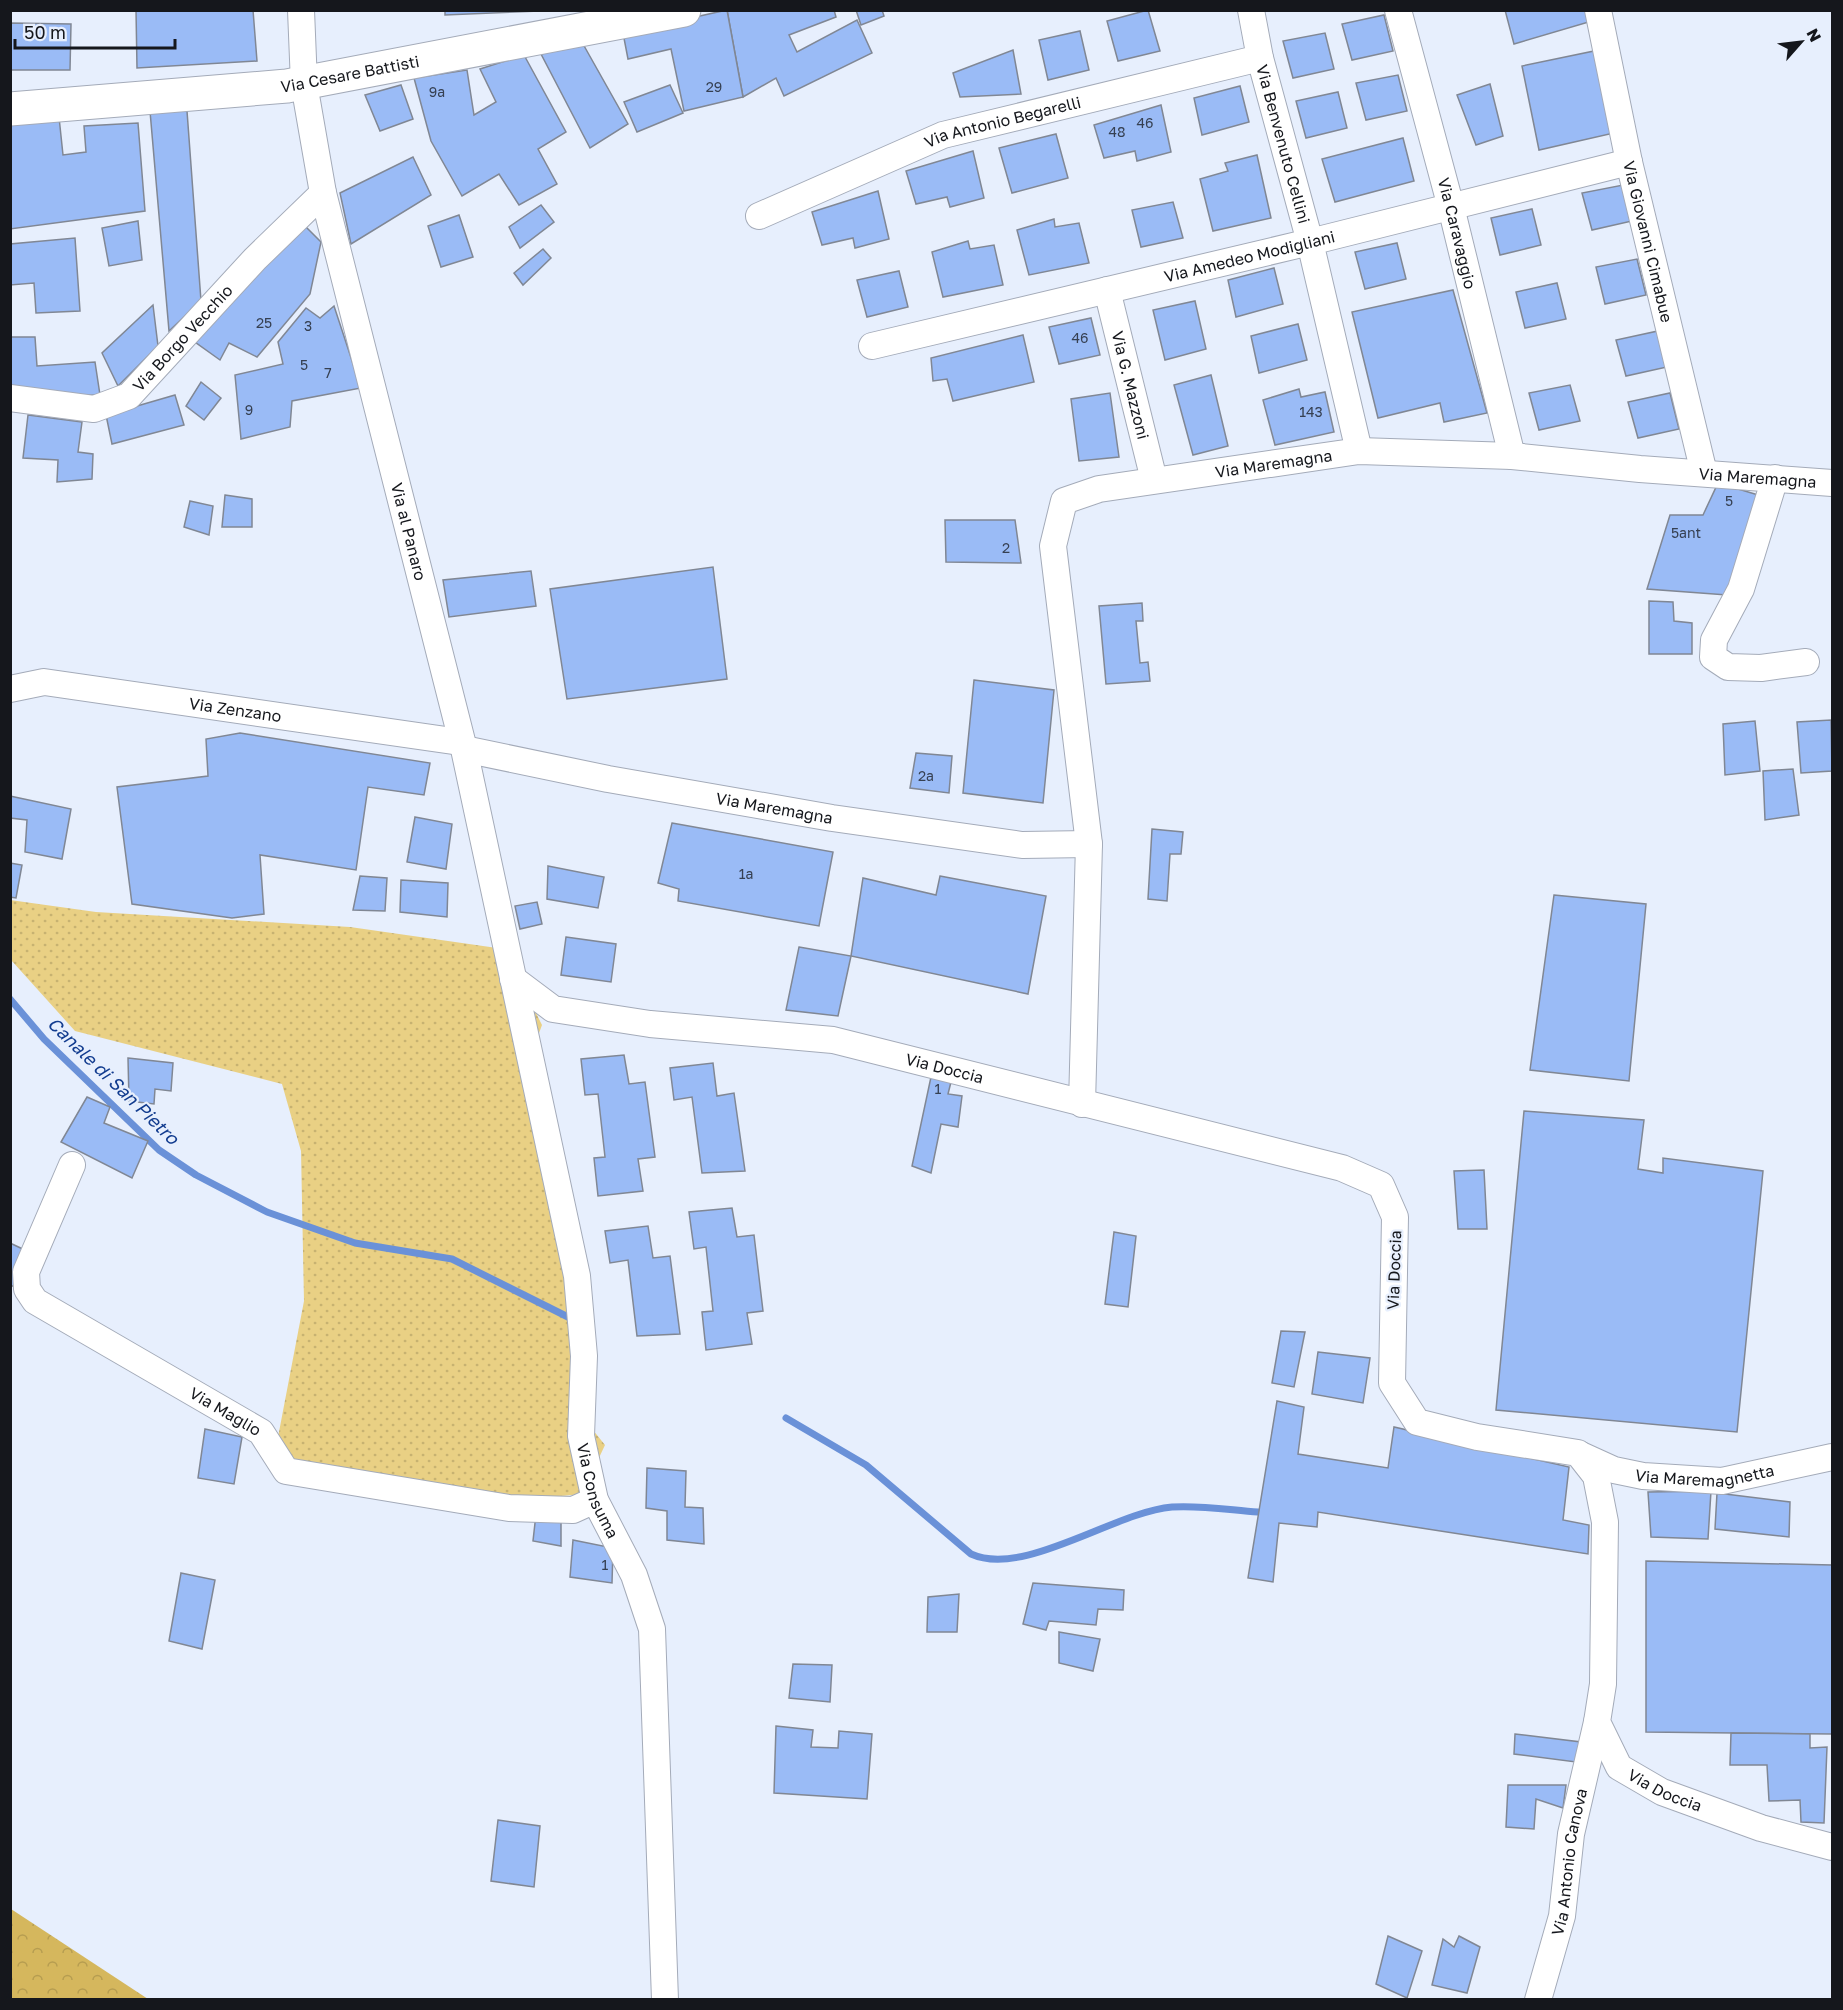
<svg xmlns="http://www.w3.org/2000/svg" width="1843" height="2010" viewBox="0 0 1843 2010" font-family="'Golos Text',sans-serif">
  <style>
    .grass { fill: url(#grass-dots) }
    .forest { fill: url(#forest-crowns) }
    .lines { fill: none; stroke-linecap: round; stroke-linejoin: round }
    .stream { stroke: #6a91d8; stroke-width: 7 }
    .building { fill: #9abbf6; stroke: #808794; stroke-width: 1.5 }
    .minor-casing { stroke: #a4abb9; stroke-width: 28 }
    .major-casing { stroke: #a4abb9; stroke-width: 35 }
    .minor { stroke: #fff; stroke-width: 26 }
    .major { stroke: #fff; stroke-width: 33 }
    .labels { text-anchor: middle; stroke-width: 4.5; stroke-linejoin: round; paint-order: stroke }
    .number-label { font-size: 14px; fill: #364052 }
    .street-label { font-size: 16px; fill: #15171c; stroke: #e7effd }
    .water-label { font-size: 18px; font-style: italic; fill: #123c8f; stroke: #e7effd }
  </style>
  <defs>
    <pattern id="grass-dots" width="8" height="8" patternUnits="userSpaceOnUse" patternTransform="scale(1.5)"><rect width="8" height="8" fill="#e9d084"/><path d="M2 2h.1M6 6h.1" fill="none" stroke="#c7b271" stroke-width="1.8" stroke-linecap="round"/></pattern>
    <pattern id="forest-crowns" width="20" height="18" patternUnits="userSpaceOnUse" patternTransform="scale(1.5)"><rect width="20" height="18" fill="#d5b75d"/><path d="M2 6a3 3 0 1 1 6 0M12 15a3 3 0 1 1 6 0" fill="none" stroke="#b69d50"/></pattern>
  </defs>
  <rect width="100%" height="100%" fill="#e7effd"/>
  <polygon class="grass" points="10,900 96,912 350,927 504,949 542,1025 531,1055 570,1287 572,1404 605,1445 582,1494 441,1508 274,1458 304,1301 301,1151 282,1084 75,1031 11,960"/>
  <polygon class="forest" points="11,1909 148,1999 11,1999"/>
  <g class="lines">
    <g class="stream">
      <polyline points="10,999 44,1039 159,1150 196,1175 267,1212 355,1243 452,1259 568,1317"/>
      <path d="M786,1418l80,47 105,89c53,24 143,-42 201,-47 28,-2 58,3 86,5"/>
    </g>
  </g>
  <g class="building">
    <polygon points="136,10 253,10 257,61 137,68"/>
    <polygon points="445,10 539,10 539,11 445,15"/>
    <polygon points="727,10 834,10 836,17 789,35 797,52 857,20 872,53 784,96 776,78 743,97"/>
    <polygon points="727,10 743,97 684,111 671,49 628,59 623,33"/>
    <polygon points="856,10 882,10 884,16 861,25"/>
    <polygon points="1148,10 1160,51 1118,61 1107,21"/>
    <polygon points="1505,10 1589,10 1592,21 1514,44"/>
    <polygon points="1384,15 1393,51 1352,60 1342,24"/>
    <polygon points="10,23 71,24 70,70 10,70"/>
    <polygon points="1080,31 1089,70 1048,80 1039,40"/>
    <polygon points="1325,33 1334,69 1293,78 1283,41"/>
    <polygon points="583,44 628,124 590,148 541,54"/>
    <polygon points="1013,50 1021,94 960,97 953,73"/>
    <polygon points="1599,50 1614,133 1539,150 1522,66"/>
    <polygon points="524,55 566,132 538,149 557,184 519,205 499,174 462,196 431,141 414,78 467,70 474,115 496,102 480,69"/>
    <polygon points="1398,75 1407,111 1366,120 1356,83"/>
    <polygon points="1490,84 1503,136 1476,145 1457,95"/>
    <polygon points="401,85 413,119 380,131 365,95"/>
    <polygon points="670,85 683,113 637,132 624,102"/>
    <polygon points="1240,86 1249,122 1202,135 1194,98"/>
    <polygon points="1338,92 1347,128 1306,138 1296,101"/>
    <polygon points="1161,105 1171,152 1137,161 1135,151 1104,158 1094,125"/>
    <polygon points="150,111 187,111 201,301 169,331"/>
    <polygon points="59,117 63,155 86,152 84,126 138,123 145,211 10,229 10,121"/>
    <polygon points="1056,134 1068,178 1012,193 999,148"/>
    <polygon points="1403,138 1414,181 1335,202 1322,159"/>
    <polygon points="973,151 984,198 950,207 947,197 916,204 906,171"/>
    <polygon points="1257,155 1271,218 1213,231 1200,179 1228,171 1225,163"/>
    <polygon points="413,157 431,195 351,244 340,193"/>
    <polygon points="1623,185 1632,221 1592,230 1582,193"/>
    <polygon points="878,191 889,239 855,248 853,238 822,245 812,212"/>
    <polygon points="1173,202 1183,238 1141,247 1132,210"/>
    <polygon points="541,205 554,222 520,248 509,227"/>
    <polygon points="1532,209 1541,245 1500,255 1491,218"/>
    <polygon points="459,215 473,257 441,267 428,226"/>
    <polygon points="1054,219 1055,227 1079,223 1089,263 1029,275 1017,230"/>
    <polygon points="138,221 142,260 109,266 102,228"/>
    <polygon points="306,227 321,242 310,294 257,357 229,343 220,360 195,342 266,259"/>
    <polygon points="75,238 80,311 36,313 34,283 10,285 10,244"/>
    <polygon points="968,241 970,249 994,245 1003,285 943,297 932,252"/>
    <polygon points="1397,243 1406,279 1365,289 1355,252"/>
    <polygon points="543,249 551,258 523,285 514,273"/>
    <polygon points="1637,259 1646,295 1605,304 1596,267"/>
    <polygon points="1274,268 1283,304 1236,317 1228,280"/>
    <polygon points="899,271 908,307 867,317 857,280"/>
    <polygon points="1557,283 1566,319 1525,328 1516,292"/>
    <polygon points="1453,290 1487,413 1444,422 1440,403 1378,418 1352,312"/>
    <polygon points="1195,301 1206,349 1165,360 1153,310"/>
    <polygon points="153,305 158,346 118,386 102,353"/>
    <polygon points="334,306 361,388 292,401 290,427 241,439 235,375 283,364 278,342 306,308 320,318"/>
    <polygon points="1091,318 1100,355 1059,364 1049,327"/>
    <polygon points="1298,324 1307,360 1259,373 1251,336"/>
    <polygon points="1658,331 1667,367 1626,376 1616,340"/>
    <polygon points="1023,335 1034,382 953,401 947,379 933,381 931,358"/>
    <polygon points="10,337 35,337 37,366 95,362 100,395 41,396 10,388"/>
    <polygon points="1211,375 1228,446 1193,455 1174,385"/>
    <polygon points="201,382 221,398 204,420 186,406"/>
    <polygon points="1570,385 1580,421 1539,430 1529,393"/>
    <polygon points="1299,389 1301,397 1325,392 1334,432 1275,445 1263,400"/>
    <polygon points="1110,393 1119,457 1079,461 1071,399"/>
    <polygon points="1670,393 1679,429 1638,438 1628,402"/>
    <polygon points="175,395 184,425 112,444 106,415"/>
    <polygon points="28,415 82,422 78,452 93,454 92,479 57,482 58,460 23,458"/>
    <polygon points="1718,483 1765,497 1727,595 1647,589 1670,515 1703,515"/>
    <polygon points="225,495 252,499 252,527 222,527"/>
    <polygon points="190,501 213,506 209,535 184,527"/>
    <polygon points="945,520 1015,520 1021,563 946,562"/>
    <polygon points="713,567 727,679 567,699 550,589"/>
    <polygon points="531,571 536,606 449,617 443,580"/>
    <polygon points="1649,601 1673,602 1674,621 1692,623 1692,654 1649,654"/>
    <polygon points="1142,603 1143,621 1136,621 1140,663 1148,662 1150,681 1106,684 1099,606"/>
    <polygon points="974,680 1054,690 1043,803 963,793"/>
    <polygon points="1831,720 1832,771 1801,773 1797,722"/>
    <polygon points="1755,721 1760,771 1725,775 1723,724"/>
    <polygon points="240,733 430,763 424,795 368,787 356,870 260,855 264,914 232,918 132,904 117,787 208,776 206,739"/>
    <polygon points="916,753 952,756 949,793 910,788"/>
    <polygon points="1793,769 1799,815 1765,820 1763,771"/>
    <polygon points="10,796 71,809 62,859 25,852 27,820 10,818"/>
    <polygon points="415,817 452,824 446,869 407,862"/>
    <polygon points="672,823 833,852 819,926 678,901 679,889 658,883"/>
    <polygon points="1152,829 1183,832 1181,854 1170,854 1167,901 1148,899"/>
    <polygon points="10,863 22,865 16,898 10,897"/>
    <polygon points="548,866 604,877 598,908 547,899"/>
    <polygon points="360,876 387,878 385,911 353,910"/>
    <polygon points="940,876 1046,896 1028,994 851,956 863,878 936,895"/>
    <polygon points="401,880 448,883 447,917 400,912"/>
    <polygon points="1554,895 1646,904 1629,1081 1530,1070"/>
    <polygon points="537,902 542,924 520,929 515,906"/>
    <polygon points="566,937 616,944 611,982 561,975"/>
    <polygon points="799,947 851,956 838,1016 786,1010"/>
    <polygon points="624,1055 629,1084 645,1082 655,1157 638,1159 643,1191 598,1196 594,1158 605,1157 598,1094 585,1095 581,1059"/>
    <polygon points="128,1058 173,1063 171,1091 155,1089 154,1104 129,1101"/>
    <polygon points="713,1063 717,1096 734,1093 745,1171 702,1173 692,1097 674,1100 670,1068"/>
    <polygon points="931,1077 951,1082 948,1094 962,1096 958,1127 941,1124 931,1173 912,1166"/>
    <polygon points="87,1097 110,1107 104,1123 148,1141 132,1178 61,1142"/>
    <polygon points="1524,1111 1644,1120 1638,1169 1663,1173 1663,1158 1763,1171 1737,1432 1496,1410"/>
    <polygon points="1484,1170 1487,1229 1458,1229 1454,1171"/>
    <polygon points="732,1208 737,1237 754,1235 763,1311 747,1313 752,1344 706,1350 702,1312 713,1311 706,1247 694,1249 689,1212"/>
    <polygon points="648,1226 653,1258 670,1256 680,1334 637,1336 628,1260 610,1263 605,1231"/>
    <polygon points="1114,1232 1136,1236 1128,1307 1105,1304"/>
    <polygon points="10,1243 29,1252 15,1287 10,1285"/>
    <polygon points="1281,1331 1305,1332 1294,1387 1272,1383"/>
    <polygon points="1318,1352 1370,1358 1363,1403 1312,1394"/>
    <polygon points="1277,1401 1304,1407 1298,1454 1388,1468 1394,1427 1569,1467 1563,1520 1589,1525 1588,1554 1318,1512 1317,1527 1279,1523 1273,1582 1248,1578"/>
    <polygon points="205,1429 242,1437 234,1484 198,1478"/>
    <polygon points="647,1468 686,1471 685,1507 703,1508 704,1544 667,1540 667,1511 646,1508"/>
    <polygon points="1711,1491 1708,1539 1651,1537 1648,1492"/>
    <polygon points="1717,1493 1790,1502 1789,1537 1715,1529"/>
    <polygon points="536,1514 561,1515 561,1546 533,1541"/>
    <polygon points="573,1540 613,1548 612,1583 570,1577"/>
    <polygon points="1646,1561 1832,1565 1832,1734 1646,1732"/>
    <polygon points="181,1573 215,1580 202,1649 169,1641"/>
    <polygon points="1033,1583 1124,1590 1123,1610 1098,1609 1096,1625 1049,1621 1046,1630 1023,1624"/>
    <polygon points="959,1594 957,1632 927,1632 928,1597"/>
    <polygon points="1059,1632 1100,1639 1093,1671 1059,1663"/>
    <polygon points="793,1664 832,1665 830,1702 789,1698"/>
    <polygon points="776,1726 813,1730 811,1747 838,1748 839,1731 872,1734 867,1799 774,1793"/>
    <polygon points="1731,1733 1810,1734 1810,1748 1827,1747 1824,1823 1801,1822 1800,1800 1769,1801 1767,1765 1730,1765"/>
    <polygon points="1515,1734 1581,1742 1576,1762 1514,1754"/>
    <polygon points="1508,1785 1566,1785 1563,1808 1536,1799 1534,1829 1506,1827"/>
    <polygon points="498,1820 540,1826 534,1887 491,1881"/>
    <polygon points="1388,1936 1422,1951 1407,1998 1376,1984"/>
    <polygon points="1459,1936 1480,1947 1467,1993 1432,1985 1443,1939 1454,1947"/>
  </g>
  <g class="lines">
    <g class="minor-casing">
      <g id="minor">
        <path id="s1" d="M301,10l3,74 19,109 141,556 113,527 7,80 -3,80 14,64 39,75 18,54 13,371"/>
        <path id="s2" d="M1251,10l9,48 50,184 49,209"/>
        <path id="s3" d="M1398,10l53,197 61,249"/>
        <path id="s4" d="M1598,10l31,152 75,311"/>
        <path id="s5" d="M759,216l184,-81 317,-77"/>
        <path id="s6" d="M1107,290l47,190"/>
        <path id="s7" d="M872,346l438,-104 319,-80"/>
        <path id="s8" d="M10,398l84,11 35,-13 126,-137 68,-66"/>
        <polyline points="1775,478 1741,589 1714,640 1713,657 1728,667 1761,668 1806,662"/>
        <path id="s9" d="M10,689l34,-7 416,60"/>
        <path id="s10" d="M464,749l144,30 224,39 190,27 67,-1"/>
        <path id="s11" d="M513,979l40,30 97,15 183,16 509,128 39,17 14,32 -3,166 25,39 60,15 101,16 18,23 9,46 -2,162 -6,38 22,45 43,25 99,36 71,19"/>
        <path id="s12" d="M1082,1104l7,-260 -36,-298 11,-45 35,-12 260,-38 153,5 128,13 192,14"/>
        <path id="s13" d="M72,1165l-46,107 1,17 8,12 226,131 25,39 223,37 64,2 22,-10"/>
        <path id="s14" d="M1581,1455l33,15 29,6 79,5 110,-24"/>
        <path id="s15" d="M1538,2000l24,-84 9,-82 26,-112"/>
      </g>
    </g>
    <g class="major-casing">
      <g id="major">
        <path id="s16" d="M10,109l277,-23 397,-76"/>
      </g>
    </g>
    <use href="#minor" class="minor"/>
    <use href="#major" class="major"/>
  </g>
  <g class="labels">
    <g class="number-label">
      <text x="714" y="92">29</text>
      <text x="437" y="97">9a</text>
      <text x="1145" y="128">46</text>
      <text x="1117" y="137">48</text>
      <text x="264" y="328">25</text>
      <text x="308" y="331">3</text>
      <text x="1080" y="343">46</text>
      <text x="304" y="370">5</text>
      <text x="328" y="378">7</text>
      <text x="249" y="415">9</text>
      <text x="1311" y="417">143</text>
      <text x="1729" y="506">5</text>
      <text x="1686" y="538">5ant</text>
      <text x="1006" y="553">2</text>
      <text x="926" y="781">2a</text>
      <text x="746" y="879">1a</text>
      <text x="938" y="1094">1</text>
      <text x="605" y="1570">1</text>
    </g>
    <g class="street-label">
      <text dy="6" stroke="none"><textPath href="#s16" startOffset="342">Via Cesare Battisti</textPath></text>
      <text dy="6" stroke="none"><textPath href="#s5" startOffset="262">Via Antonio Begarelli</textPath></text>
      <text dy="6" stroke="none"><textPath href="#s2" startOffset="138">Via Benvenuto Cellini</textPath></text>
      <text dy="6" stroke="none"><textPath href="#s3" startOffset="231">Via Caravaggio</textPath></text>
      <text dy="6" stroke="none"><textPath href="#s4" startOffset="237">Via Giovanni Cimabue</textPath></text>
      <text dy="6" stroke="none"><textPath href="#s7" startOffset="388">Via Amedeo Modigliani</textPath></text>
      <text dy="6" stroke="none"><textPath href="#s8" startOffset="201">Via Borgo Vecchio</textPath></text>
      <text dy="6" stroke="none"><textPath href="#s6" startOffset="98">Via G. Mazzoni</textPath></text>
      <text dy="6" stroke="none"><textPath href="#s12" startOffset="820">Via Maremagna</textPath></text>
      <text dy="6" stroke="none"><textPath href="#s12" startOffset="1306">Via Maremagna</textPath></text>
      <text dy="6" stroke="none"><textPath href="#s1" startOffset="534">Via al Panaro</textPath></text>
      <text dy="6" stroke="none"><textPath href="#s9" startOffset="228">Via Zenzano</textPath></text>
      <text dy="6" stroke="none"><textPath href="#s10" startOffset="316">Via Maremagna</textPath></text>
      <text dy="6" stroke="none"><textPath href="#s11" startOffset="447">Via Doccia</textPath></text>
      <text transform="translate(1394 1270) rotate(-88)" y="6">Via Doccia</text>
      <text dy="6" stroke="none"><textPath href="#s13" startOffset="368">Via Maglio</textPath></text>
      <text dy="6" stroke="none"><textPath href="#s14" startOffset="128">Via Maremagnetta</textPath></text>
      <text dy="6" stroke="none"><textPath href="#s1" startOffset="1515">Via Consuma</textPath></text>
      <text dy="6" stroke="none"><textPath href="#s11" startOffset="1689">Via Doccia</textPath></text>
      <text dy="6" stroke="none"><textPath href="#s15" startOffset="142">Via Antonio Canova</textPath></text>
    </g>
    <g class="water-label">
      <text transform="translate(113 1081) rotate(44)" y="6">Canale di San Pietro</text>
    </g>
  </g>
  <rect width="1843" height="2010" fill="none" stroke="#15171c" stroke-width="24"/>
  <g transform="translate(1801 42) rotate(62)" stroke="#e7effd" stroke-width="4.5" paint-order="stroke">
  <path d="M0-4.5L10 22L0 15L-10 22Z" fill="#15171c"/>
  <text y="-9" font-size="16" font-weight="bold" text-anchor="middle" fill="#15171c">N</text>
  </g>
  <path d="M15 39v9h160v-9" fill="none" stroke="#15171c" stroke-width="3"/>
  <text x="24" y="39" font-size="18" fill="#15171c" stroke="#e7effd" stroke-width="4.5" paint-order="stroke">50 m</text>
</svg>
